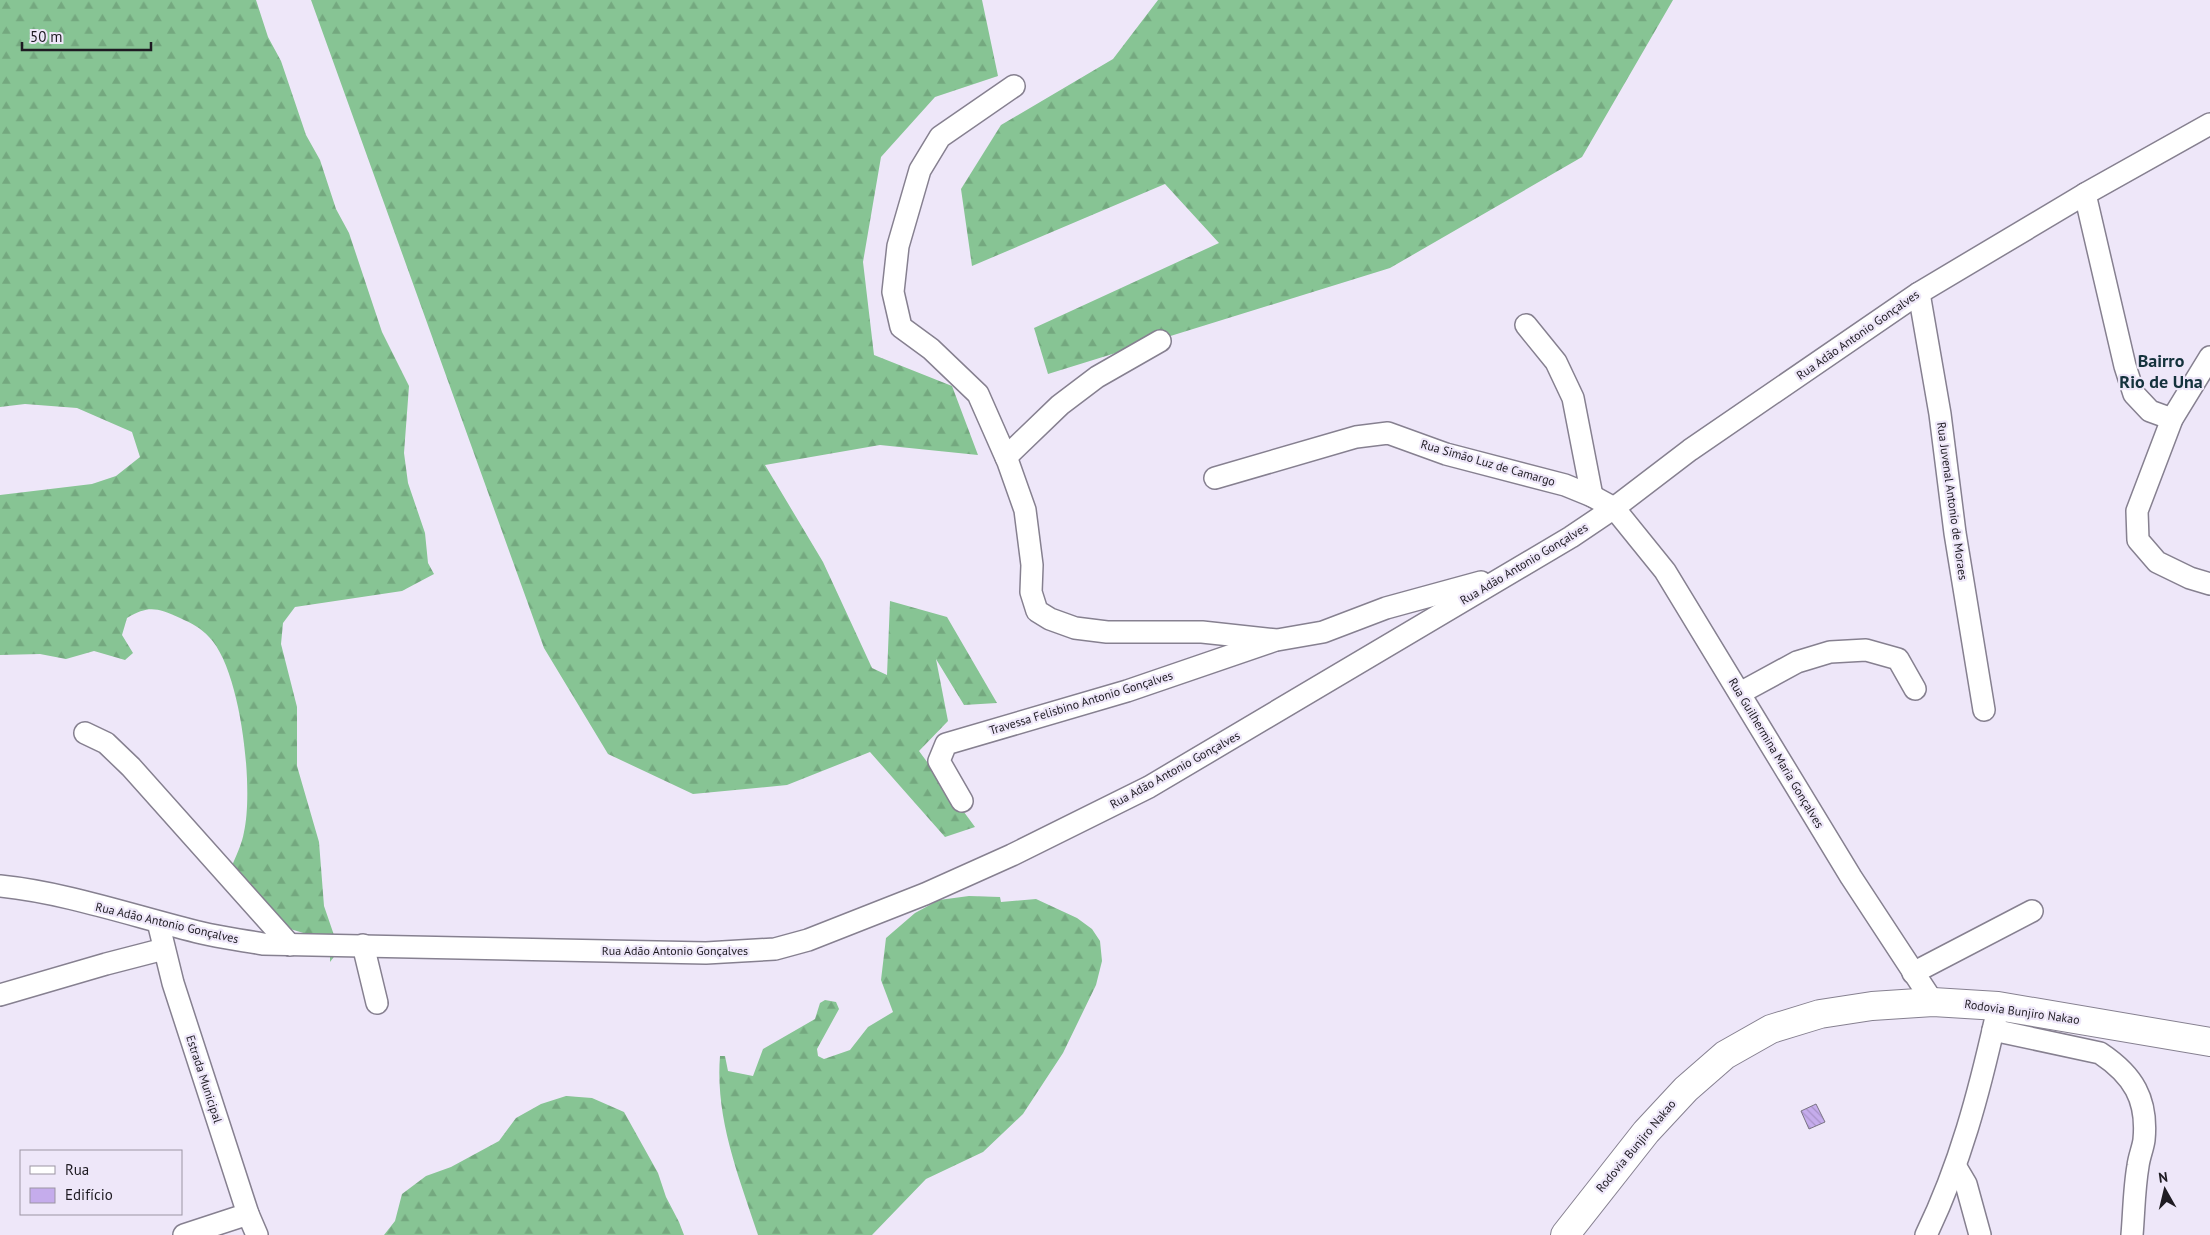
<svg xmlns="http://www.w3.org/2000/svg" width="2210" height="1235" viewBox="0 0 2210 1235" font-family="'PT Sans',sans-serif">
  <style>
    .forest { fill: url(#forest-firs) }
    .building { fill: url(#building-back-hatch); stroke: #7a7484 }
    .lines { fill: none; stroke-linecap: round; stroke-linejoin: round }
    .minor-casing { stroke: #868090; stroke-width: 24 }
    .major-casing { stroke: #868090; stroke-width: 30 }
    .minor { stroke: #fff; stroke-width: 21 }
    .major { stroke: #fff; stroke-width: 28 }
    .labels { text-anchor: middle; stroke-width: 4.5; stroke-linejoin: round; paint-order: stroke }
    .street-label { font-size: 12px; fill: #1e1b22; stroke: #eee7f9 }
    .district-label { font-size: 18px; font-weight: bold; fill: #14323c; stroke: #eee7f9 }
  </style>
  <defs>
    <pattern id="forest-firs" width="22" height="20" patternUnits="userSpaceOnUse" patternTransform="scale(1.25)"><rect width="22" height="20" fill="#87c494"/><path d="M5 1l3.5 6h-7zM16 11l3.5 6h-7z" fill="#74a87f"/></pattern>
    <pattern id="building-back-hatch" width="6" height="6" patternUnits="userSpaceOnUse" patternTransform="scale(1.25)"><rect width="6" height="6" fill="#c5acec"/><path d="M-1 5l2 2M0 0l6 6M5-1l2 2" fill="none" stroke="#a993ca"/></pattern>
  </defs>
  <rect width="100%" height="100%" fill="#eee7f9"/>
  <g class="forest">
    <path d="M0,0h256l12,37 13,24 25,74 14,25 16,49 13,24 33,99 27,54 -5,67 4,30 17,50 3,30 6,11 -32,17 -107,16 -12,16 -2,21 16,63v59l22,76 5,64 12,35v13l-6,8v-15l-7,-8 -59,-18 -33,-53c5,-12 11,-24 13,-36 10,-44 -3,-163 -35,-195 -8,-9 -18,-14 -29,-19 -23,-10 -31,-13 -53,0l-5,17 11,18 -8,7 -31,-9 -28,8 -26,-5 -40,1v-160l92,-11 24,-8 24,-19 -8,-25 -55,-24 -52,-4 -25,3z"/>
    <polygon points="311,0 982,0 998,76 935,97 881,157 863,262 874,355 952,386 978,455 880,445 765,465 823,562 872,668 887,675 890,601 947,617 997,703 964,705 936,659 948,721 919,751 975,827 945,837 870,752 787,785 693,794 608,754 544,648"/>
    <polygon points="1158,0 1673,0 1582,157 1390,268 1048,374 1034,328 1219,243 1165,184 972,266 961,189 1001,125 1113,59"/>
    <path d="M969,896l31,1 1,5 35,-3 41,19 15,11 8,12 2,20 -6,24 -33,68 -40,61 -40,38 -57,27 -54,56h-114c-19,-58 -43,-116 -38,-179h5l3,15 25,5 10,-27 52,-30 5,-16 5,-3 11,2 3,7 -22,40 1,7 6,3 26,-9 18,-23 25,-15 -12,-32 5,-42 29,-25 24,-13z"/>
    <polygon points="566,1096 592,1098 624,1112 658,1173 666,1197 679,1222 684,1235 384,1235 395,1221 402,1194 426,1176 451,1167 499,1141 516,1118 541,1104"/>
  </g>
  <polygon class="building" points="1816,1104 1825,1122 1809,1129 1801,1111"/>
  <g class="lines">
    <g class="minor-casing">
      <g id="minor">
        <polyline points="1014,86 940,137 920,170 898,246 893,292 901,327 931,349 978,394 1008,462 1025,510 1032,565 1031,592 1037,611 1050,619 1075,628 1107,632 1202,632 1277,640 1323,632 1386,608 1481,582"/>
        <polyline points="2085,194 2125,366 2134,394 2150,411 2172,419"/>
        <polyline points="1919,293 1940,414 1955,533 1984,710"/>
        <polyline points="1526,325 1556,362 1573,398 1592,496"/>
        <polyline points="2210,357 2172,419 2137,511 2138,540 2157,562 2190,578 2210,584"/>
        <polyline points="1006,457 1060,405 1097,377 1160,341"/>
        <polyline points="1215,478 1356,437 1388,433 1446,454 1565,485 1592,496 1614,508 1665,571 1851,877 1933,1002"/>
        <polyline points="1740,693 1797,662 1830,652 1866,650 1898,659 1915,689"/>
        <polyline points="85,733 106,743 131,767 290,945"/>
        <polyline points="962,801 939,761 946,744 1127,691 1273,641"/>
        <path d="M0,886c68,7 136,31 202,47 20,5 41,7 61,11l443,9 69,-4 33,-9 117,-46 87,-39 137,-68 422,-250 43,-29 76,-58 229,-157 166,-99 125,-70"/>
        <polyline points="158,922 173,983 248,1214 257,1235"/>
        <polyline points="363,945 377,1003"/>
        <polyline points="1913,973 2032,911"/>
        <polyline points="0,995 106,964 164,949"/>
        <path d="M1993,1030l107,23c33,22 48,46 44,87 -1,8 -5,17 -6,26 -4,23 -4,46 -6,69"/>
        <polyline points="1956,1167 1966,1184 1980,1235"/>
        <polyline points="184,1235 248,1214"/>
        <path d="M1926,1235c34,-70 53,-142 70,-218"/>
      </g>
    </g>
    <g class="major-casing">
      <polyline id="major" points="1565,1235 1646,1132 1686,1089 1725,1055 1771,1029 1820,1014 1872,1006 1933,1002 1998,1006 2210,1042"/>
    </g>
    <use href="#minor" class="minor"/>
    <use href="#major" class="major"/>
  </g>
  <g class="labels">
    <g class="street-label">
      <text transform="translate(1858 335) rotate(-35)" y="4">Rua Adão Antonio Gonçalves</text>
      <text transform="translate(1488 463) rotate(16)" y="4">Rua Simão Luz de Camargo</text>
      <text transform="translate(1952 501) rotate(82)" y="4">Rua Juvenal Antonio de Moraes</text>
      <text transform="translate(1524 564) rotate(-31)" y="4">Rua Adão Antonio Gonçalves</text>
      <text transform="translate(1081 703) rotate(-17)" y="4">Travessa Felisbino Antonio Gonçalves</text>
      <text transform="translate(1776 753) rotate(59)" y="4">Rua Guilhermina Maria Gonçalves</text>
      <text transform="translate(1175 770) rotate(-29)" y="4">Rua Adão Antonio Gonçalves</text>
      <text transform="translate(167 923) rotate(13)" y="4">Rua Adão Antonio Gonçalves</text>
      <text x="675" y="955">Rua Adão Antonio Gonçalves</text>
      <text transform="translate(2022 1012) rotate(8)" y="4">Rodovia Bunjiro Nakao</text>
      <text transform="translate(204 1079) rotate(72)" y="4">Estrada Municipal</text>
      <text transform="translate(1636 1146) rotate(-50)" y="4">Rodovia Bunjiro Nakao</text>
    </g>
    <g class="district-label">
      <text x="2161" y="367">Bairro<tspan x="2161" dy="21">Rio de Una</tspan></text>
    </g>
  </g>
  <rect x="20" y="1150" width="162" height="65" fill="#eee7f9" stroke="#9b95a3"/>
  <rect x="30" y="1166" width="25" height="8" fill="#ffffff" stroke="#9b95a3"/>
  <text x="65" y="1175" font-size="15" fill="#1e1b22">Rua</text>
  <rect x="30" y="1188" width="25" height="15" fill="#c5acec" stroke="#9b95a3"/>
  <text x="65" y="1200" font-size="15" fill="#1e1b22">Edifício</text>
  <g transform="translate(2165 1190) rotate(352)" stroke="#eee7f9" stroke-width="4" paint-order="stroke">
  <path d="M0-4L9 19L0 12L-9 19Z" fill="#1e1b22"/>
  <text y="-8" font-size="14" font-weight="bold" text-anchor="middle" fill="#1e1b22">N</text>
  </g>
  <path d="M22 42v8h129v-8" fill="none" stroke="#1e1b22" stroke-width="2.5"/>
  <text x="30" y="42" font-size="15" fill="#1e1b22" stroke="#eee7f9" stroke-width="4" paint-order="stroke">50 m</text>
</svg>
